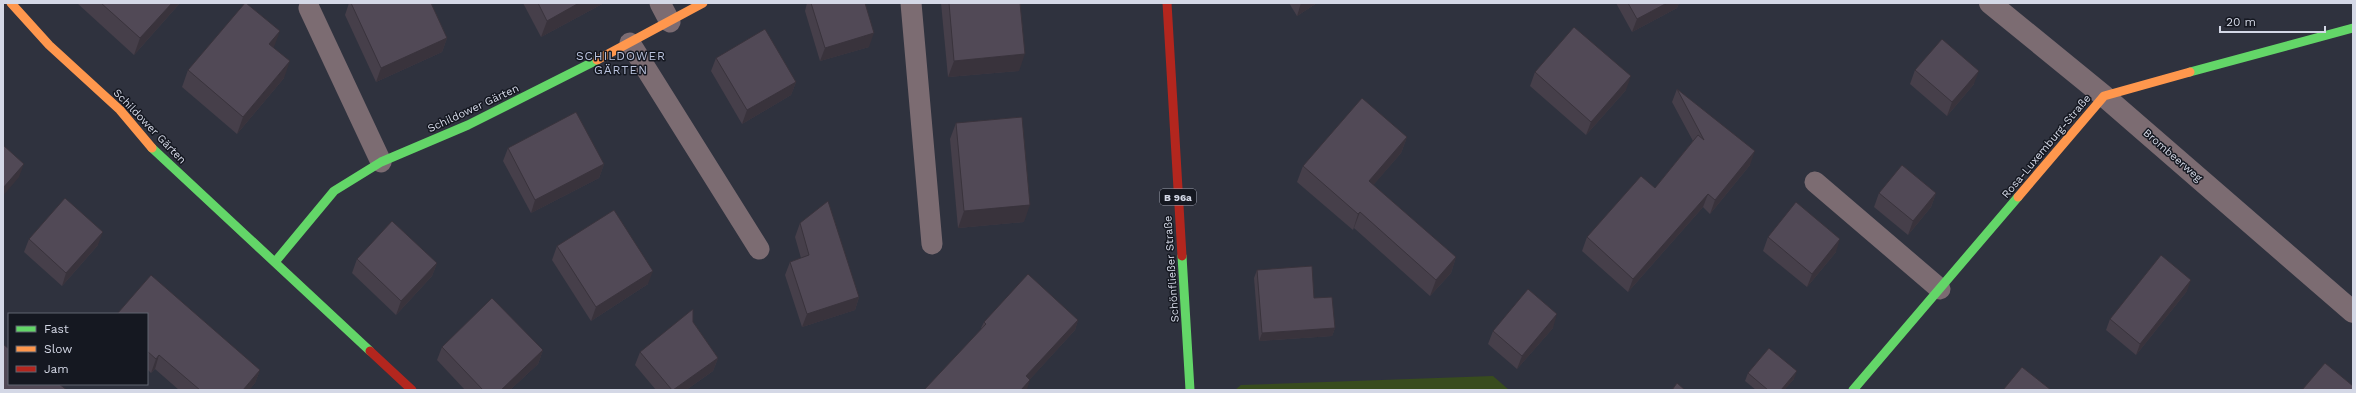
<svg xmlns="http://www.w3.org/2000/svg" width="2356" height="393" viewBox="0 0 2356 393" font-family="'Work Sans',sans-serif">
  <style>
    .green { fill: #384c1e }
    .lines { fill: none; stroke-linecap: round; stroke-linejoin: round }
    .lane { stroke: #7c6c72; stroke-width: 21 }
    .street { stroke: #7c6c72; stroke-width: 22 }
    .fast { stroke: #63d668; stroke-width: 9 }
    .slow { stroke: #ff974d; stroke-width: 9 }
    .jam { stroke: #b3261e; stroke-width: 9 }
    .wall { fill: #463f4a }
    .shaded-wall { fill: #39333c }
    .building { fill: #514956; stroke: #39333c }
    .labels { text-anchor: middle; stroke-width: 3; stroke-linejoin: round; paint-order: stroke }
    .shield { fill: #151821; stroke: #9b9eab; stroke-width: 1 }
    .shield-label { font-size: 10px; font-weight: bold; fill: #d4d8e6 }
    .street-label { font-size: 11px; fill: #d4d8e6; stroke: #151821 }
    .neighbourhood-label { font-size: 12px; letter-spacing: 1px; fill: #bac3de; stroke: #151821 }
  </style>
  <rect width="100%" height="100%" fill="#2f323e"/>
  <polygon class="green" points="1493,376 1509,390 1235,390 1241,385"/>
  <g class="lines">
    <g class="lane">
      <polyline points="660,3 670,22"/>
      <polyline points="911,3 932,244"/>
      <polyline points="309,8 381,162"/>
      <polyline points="630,43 759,249"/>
      <polyline points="1815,182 1940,289"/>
    </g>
    <polyline class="street" points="1990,3 2104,96 2353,312"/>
    <g class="fast">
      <polyline points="2190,72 2353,28"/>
      <polyline points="152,148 370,351"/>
      <polyline points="1182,256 1190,390"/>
      <polyline points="275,262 334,191 381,162 468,125 597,60"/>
      <polyline points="1853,390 2018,197"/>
    </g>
    <g class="slow">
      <polyline points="11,3 49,45 120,110 152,148"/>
      <polyline points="597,60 703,3"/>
      <polyline points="2018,197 2104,96 2190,72"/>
    </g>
    <g class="jam">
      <polyline points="1167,3 1182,256"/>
      <polyline points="370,351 412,390"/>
    </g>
  </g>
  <g class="wall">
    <polygon points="77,3 180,3 134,55"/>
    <polygon points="349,3 431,3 447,38 442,52 376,82 345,15"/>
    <polygon points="523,3 604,3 541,37"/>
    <polygon points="807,3 865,3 869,47 820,61 805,11"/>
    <polygon points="941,3 1020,3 1019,71 948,77"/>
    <polygon points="1289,3 1317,3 1297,16"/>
    <polygon points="1616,3 1679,3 1677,8 1632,32"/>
    <polygon points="273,48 284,78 237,134 182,87 188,70"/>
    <polygon points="716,58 796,82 791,95 742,124 711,71"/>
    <polygon points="1915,70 1974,84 1947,116 1910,84"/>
    <polygon points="1535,72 1626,90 1586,135 1530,86"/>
    <polygon points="1677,89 1750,165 1710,214 1703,207 1628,292 1582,251 1587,237 1655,188 1693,141 1672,102"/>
    <polygon points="956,123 1024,222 958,228 950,139"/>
    <polygon points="1407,137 1401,153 1373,185 1456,257 1451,273 1430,296 1354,228 1353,230 1297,182 1303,166"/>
    <polygon points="508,148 604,164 599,178 531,213 503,161"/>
    <polygon points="1879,193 1936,193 1931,207 1908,235 1874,207"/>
    <polygon points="800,223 859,297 855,310 802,327 785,275 790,262 801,258 795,237"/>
    <polygon points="1768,237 1836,252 1807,287 1763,251"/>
    <polygon points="29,239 98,245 62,286 24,252"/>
    <polygon points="557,246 648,284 591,321 552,260"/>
    <polygon points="357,259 437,263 432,276 396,315 352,273"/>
    <polygon points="1257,270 1314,298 1335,328 1332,336 1259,341 1254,278"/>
    <polygon points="2187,291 2136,355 2106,330 2110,319"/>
    <polygon points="147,314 260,370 255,383 249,390 179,390 155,369 151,373 147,369"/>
    <polygon points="1078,320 1075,330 1030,379 981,328 984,322"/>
    <polygon points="693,322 718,358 713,371 686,390 656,390 635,365 640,352"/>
    <polygon points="1553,328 1517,369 1488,344 1493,331"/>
    <polygon points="442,347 543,350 538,364 510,390 465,390 437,360"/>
    <polygon points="1748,373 1794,379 1784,390 1756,390 1745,381"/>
  </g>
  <g class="shaded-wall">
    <polygon points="172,3 180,3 134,55 140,38"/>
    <polygon points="579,3 604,3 541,37 547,21"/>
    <polygon points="1301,3 1317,3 1297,16"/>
    <polygon points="1667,3 1679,3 1677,8 1632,32 1637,19"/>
    <polygon points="280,31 274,47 263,60 269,44"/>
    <polygon points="874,33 869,47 820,61 825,48"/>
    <polygon points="447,38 442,52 376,82 381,68"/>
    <polygon points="1025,54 1019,71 948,77 954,61"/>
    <polygon points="290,61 284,78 237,134 243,117"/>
    <polygon points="1979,71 1974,84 1947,116 1952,102"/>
    <polygon points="1631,76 1626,90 1586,135 1591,122"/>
    <polygon points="796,82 791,95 742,124 747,110"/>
    <polygon points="1407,137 1401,153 1363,197 1369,181"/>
    <polygon points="1755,151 1750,165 1710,214 1715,200"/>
    <polygon points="24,164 19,177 3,196 3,188"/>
    <polygon points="604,164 599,178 531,213 535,200"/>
    <polygon points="1936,193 1931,207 1908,235 1913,221"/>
    <polygon points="1708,194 1703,207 1628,292 1633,279"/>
    <polygon points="1030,205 1024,222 958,228 964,211"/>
    <polygon points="1360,212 1354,228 1353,230 1358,214"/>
    <polygon points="103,232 98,245 62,286 66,273"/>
    <polygon points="1840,239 1836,252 1807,287 1812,274"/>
    <polygon points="1456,257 1451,273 1430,296 1436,280"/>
    <polygon points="437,263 432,276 396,315 401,301"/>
    <polygon points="653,271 648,284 591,321 596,307"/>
    <polygon points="2191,280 2187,291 2136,355 2140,344"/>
    <polygon points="859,297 855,310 802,327 807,314"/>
    <polygon points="1557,314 1553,328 1517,369 1522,356"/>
    <polygon points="1078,320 1075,330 1023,387 1026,376"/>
    <polygon points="1335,328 1332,336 1259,341 1262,333"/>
    <polygon points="543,350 538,364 510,390 501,390"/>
    <polygon points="159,355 155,369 151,373 156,359"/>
    <polygon points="718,358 713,371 686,390 673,390"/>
    <polygon points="260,370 255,383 249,390 243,390"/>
    <polygon points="1797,371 1794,379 1784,390 1781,390"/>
    <polygon points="1030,380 1027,390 1021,390"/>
  </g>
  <g class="building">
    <polygon points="101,3 172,3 140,38"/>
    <polygon points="245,3 246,3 280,31 269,44 290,61 243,117 188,70"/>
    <polygon points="351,3 431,3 447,38 381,68"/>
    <polygon points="538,3 579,3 547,21"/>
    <polygon points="811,3 865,3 874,33 825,48"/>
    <polygon points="949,3 1020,3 1025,54 954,61"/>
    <polygon points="1628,3 1667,3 1637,19"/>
    <polygon points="1574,27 1631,76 1591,122 1535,72"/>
    <polygon points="765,29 796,82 747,110 716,58"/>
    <polygon points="1942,39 1979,71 1952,102 1915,70"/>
    <polygon points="1677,89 1755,151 1715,200 1708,194 1633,279 1587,237 1641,176 1655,188 1698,135 1704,140"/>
    <polygon points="1362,98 1407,137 1369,181 1456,257 1436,280 1360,212 1358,214 1303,166"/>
    <polygon points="576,112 604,164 535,200 508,148"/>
    <polygon points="1022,117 1030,205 964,211 956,123"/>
    <polygon points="3,145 24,164 3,188"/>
    <polygon points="1902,165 1936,193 1913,221 1879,193"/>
    <polygon points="65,198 103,232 66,273 29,239"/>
    <polygon points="828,201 859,297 807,314 790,262 809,255 800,223"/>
    <polygon points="1796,202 1840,239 1812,274 1768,237"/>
    <polygon points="614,210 653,271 596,307 557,246"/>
    <polygon points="392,221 437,263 401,301 357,259"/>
    <polygon points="2161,255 2191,280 2140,344 2110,319"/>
    <polygon points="1312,266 1314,298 1332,297 1335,328 1262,333 1257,270"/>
    <polygon points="1028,274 1078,320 1026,376 1030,380 1021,390 924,390 986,324 984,322"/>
    <polygon points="151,275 260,370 243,390 200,390 159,355 156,359 147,351 147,314 117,314"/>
    <polygon points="1528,289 1557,314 1522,356 1493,331"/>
    <polygon points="492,298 543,350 501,390 483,390 442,347"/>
    <polygon points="693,309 693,322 718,358 673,390 672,390 640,352"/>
    <polygon points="3,344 9,349 9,384 59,384 67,390 3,390"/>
    <polygon points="1769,348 1797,371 1781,390 1768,390 1748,373"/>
    <polygon points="2325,363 2353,386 2353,390 2302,390"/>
    <polygon points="2022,367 2051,390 2003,390"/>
    <polygon points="1677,383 1685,390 1672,390"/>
  </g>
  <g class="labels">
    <rect class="shield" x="1160" y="189" width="36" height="16" rx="3"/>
    <g class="shield-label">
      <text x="1178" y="201">B 96a</text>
    </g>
    <g class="street-label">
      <text transform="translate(473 108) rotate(-25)" y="4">Schildower Gärten</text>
      <text transform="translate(150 126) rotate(46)" y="4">Schildower Gärten</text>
      <text transform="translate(2046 146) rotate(-50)" y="4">Rosa-Luxemburg-Straße</text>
      <text transform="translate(2173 155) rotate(41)" y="4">Brombeerweg</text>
      <text transform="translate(1171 269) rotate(-94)" y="4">Schönfließer Straße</text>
    </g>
    <g class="neighbourhood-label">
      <text x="621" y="60">SCHILDOWER<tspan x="621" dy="14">GÄRTEN</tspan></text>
    </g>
  </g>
  <rect width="2356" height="393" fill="none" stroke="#d4d8e6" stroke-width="8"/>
  <rect x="8" y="313" width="140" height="72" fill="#151821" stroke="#616570"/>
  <rect x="16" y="326" width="20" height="6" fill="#63d668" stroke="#616570"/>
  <text x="44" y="333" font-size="12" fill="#d4d8e6">Fast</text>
  <rect x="16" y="346" width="20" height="6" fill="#ff974d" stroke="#616570"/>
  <text x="44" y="353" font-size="12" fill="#d4d8e6">Slow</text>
  <rect x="16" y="366" width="20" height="6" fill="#b3261e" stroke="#616570"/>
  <text x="44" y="373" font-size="12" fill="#d4d8e6">Jam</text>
  <path d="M2220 26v6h105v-6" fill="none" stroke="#d4d8e6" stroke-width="2"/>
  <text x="2226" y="26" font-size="12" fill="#d4d8e6" stroke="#151821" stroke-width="3" paint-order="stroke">20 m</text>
</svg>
